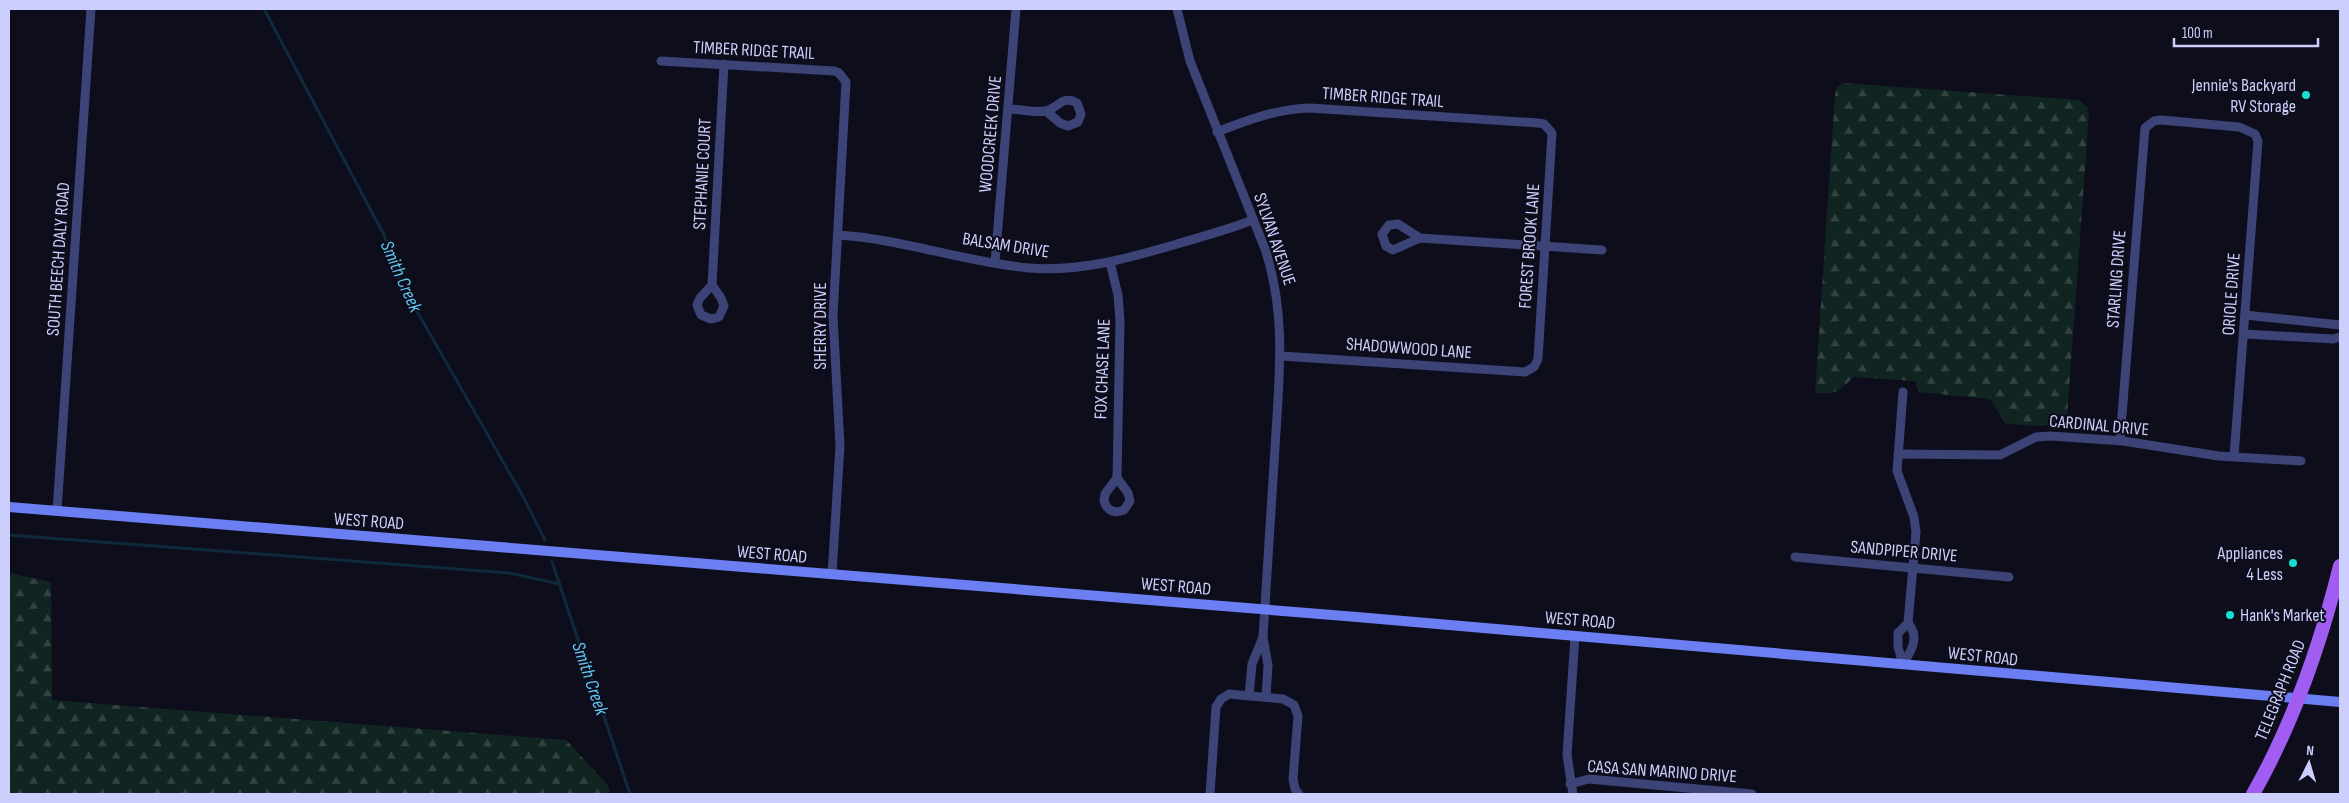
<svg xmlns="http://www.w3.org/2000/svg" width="2349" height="803" viewBox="0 0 2349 803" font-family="'Sofia Sans Condensed',sans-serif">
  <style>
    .forest { fill: url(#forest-firs) }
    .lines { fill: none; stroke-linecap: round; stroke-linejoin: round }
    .stream { stroke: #0f293d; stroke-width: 3 }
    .street { stroke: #3c4377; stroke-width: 9 }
    .secondary { stroke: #6b7ef2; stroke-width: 10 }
    .primary { stroke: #a15df1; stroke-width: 14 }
    .poi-dot { fill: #14dfd2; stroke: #0d0d1c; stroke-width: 2 }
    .labels { text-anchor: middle; stroke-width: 4; stroke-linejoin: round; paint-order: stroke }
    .street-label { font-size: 18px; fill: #cccefb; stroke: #0d0d1c }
    .poi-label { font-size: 18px; fill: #cccefb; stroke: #0d0d1c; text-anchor: end }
    .water-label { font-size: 19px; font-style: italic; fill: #63c7f1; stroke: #0d0d1c }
  </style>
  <defs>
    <pattern id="forest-firs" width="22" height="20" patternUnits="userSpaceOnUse" patternTransform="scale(1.25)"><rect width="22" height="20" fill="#102521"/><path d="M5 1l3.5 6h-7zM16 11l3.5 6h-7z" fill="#324342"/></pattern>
  </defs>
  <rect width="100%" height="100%" fill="#0d0d1c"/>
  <g class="forest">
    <path d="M1844,83l235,17 9,8 1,6 -22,303c-13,14 -43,7 -61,7l-16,-25 -71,-7 -4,-11 -62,-4c-11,13 -21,20 -38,15l20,-298 2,-7z"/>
    <polygon points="9,573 51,582 52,700 566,740 608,785 610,794 9,794"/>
  </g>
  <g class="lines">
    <g class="stream">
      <polyline points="264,9 384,235 402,285 525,500 545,540"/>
      <polyline points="9,535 509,573 560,584"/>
      <polyline points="552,562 630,794"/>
    </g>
    <g class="street">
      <path d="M1177,9l13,52 75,188c22,67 14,129 10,199 -4,63 -8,126 -12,189l5,28 -2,32"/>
      <polyline points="661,61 834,71 839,73 846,82 833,316 840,446 832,575"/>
      <path d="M1009,109c11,0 25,4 36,2 13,-2 17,-17 32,-8l4,11 -3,8 -10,4 -8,-3 -14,-12"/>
      <path d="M1217,132c30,-12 60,-23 93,-24l228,15 6,1 8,9 -14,226 -4,8 -9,5 -244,-16"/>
      <path d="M838,235c65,4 126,27 191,33 50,4 96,-9 145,-23 26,-8 53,-15 79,-25"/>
      <polyline points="1420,238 1398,224 1389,225 1382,234 1386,246 1393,250 1420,238 1602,250"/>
      <polyline points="995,262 1016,9"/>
      <path d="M1110,262l8,33 2,26 -3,157 -12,16 -1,7c3,10 11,13 20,9l6,-9 -2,-8 -11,-15"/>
      <polyline points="712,285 700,298 697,305 701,315 711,319 719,317 724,306 721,298 712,285 724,64"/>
      <polyline points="2245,315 2340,325"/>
      <polyline points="2244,334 2333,339 2340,337"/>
      <polyline points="1903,392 1897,471 1914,517 1916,532 1908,623 1898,633 1898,647 1903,664"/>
      <polyline points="2120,440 2145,128 2154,121 2161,120 2239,127 2255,134 2258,141 2234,456"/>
      <polyline points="1898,454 2000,455 2036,437 2051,436 2123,441 2219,456 2301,461"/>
      <polyline points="57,511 91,9"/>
      <polyline points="1795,557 2009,577"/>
      <path d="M1903,664c9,-14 17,-27 5,-41"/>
      <polyline points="1249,696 1252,664 1263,637"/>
      <polyline points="1570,784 1589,779 1752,794"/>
      <polyline points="1210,794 1216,707 1221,699 1229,694 1283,699 1294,705 1298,716 1293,779 1295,789 1299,794"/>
      <polyline points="1573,794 1567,755 1575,636"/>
    </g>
    <polyline class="secondary" points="9,507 1357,617 2340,702"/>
    <path class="primary" d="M2253,794c41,-72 67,-148 87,-228"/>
  </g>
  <g class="poi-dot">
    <circle cx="2306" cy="95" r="5"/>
    <circle cx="2293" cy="563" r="5"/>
    <circle cx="2230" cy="615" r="5"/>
  </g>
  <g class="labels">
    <g class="street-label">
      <text transform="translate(754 50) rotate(3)" y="6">TIMBER RIDGE TRAIL</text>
      <text transform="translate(1383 97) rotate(4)" y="6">TIMBER RIDGE TRAIL</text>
      <text transform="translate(990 134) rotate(-85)" y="6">WOODCREEK DRIVE</text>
      <text transform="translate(702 174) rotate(-87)" y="6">STEPHANIE COURT</text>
      <text transform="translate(1275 239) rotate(71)" y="6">SYLVAN AVENUE</text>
      <text transform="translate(1006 245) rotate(9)" y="6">BALSAM DRIVE</text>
      <text transform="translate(1529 246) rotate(-86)" y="6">FOREST BROOK LANE</text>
      <text transform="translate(58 259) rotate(-86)" y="6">SOUTH BEECH DALY ROAD</text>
      <text transform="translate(2116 279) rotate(-86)" y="6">STARLING DRIVE</text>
      <text transform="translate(2231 294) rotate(-86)" y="6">ORIOLE DRIVE</text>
      <text transform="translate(820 326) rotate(-90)" y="6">SHERRY DRIVE</text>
      <text transform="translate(1409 348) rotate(4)" y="6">SHADOWWOOD LANE</text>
      <text transform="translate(1102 369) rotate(-88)" y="6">FOX CHASE LANE</text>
      <text transform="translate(2099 425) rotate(5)" y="6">CARDINAL DRIVE</text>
      <text transform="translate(369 521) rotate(4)" y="6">WEST ROAD</text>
      <text transform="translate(1904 551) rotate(5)" y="6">SANDPIPER DRIVE</text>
      <text transform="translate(772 554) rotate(5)" y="6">WEST ROAD</text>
      <text transform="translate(1176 586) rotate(5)" y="6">WEST ROAD</text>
      <text transform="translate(1580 620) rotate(5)" y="6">WEST ROAD</text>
      <text transform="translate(1983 656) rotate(6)" y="6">WEST ROAD</text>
      <text transform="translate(2280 690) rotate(-68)" y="6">TELEGRAPH ROAD</text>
      <text transform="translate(1662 771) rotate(4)" y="6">CASA SAN MARINO DRIVE</text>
    </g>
    <g class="poi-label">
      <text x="2296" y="91">Jennie's Backyard<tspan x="2296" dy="21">RV Storage</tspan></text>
      <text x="2283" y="559">Appliances<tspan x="2283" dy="21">4 Less</tspan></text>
      <text x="2240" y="621" text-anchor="start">Hank's Market</text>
    </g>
    <g class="water-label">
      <text transform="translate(402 276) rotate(66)" y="7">Smith Creek</text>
      <text transform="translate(591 678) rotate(71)" y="7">Smith Creek</text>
    </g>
  </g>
  <rect width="2349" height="803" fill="none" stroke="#cccefb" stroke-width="20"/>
  <g transform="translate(2309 763) rotate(5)" stroke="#0d0d1c" stroke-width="4" paint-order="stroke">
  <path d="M0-4L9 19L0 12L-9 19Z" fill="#cccefb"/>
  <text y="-8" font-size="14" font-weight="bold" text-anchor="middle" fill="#cccefb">N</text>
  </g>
  <path d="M2174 38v8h144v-8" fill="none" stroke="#cccefb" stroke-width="2.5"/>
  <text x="2182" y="38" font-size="15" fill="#cccefb" stroke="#0d0d1c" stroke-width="4" paint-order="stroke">100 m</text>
</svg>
